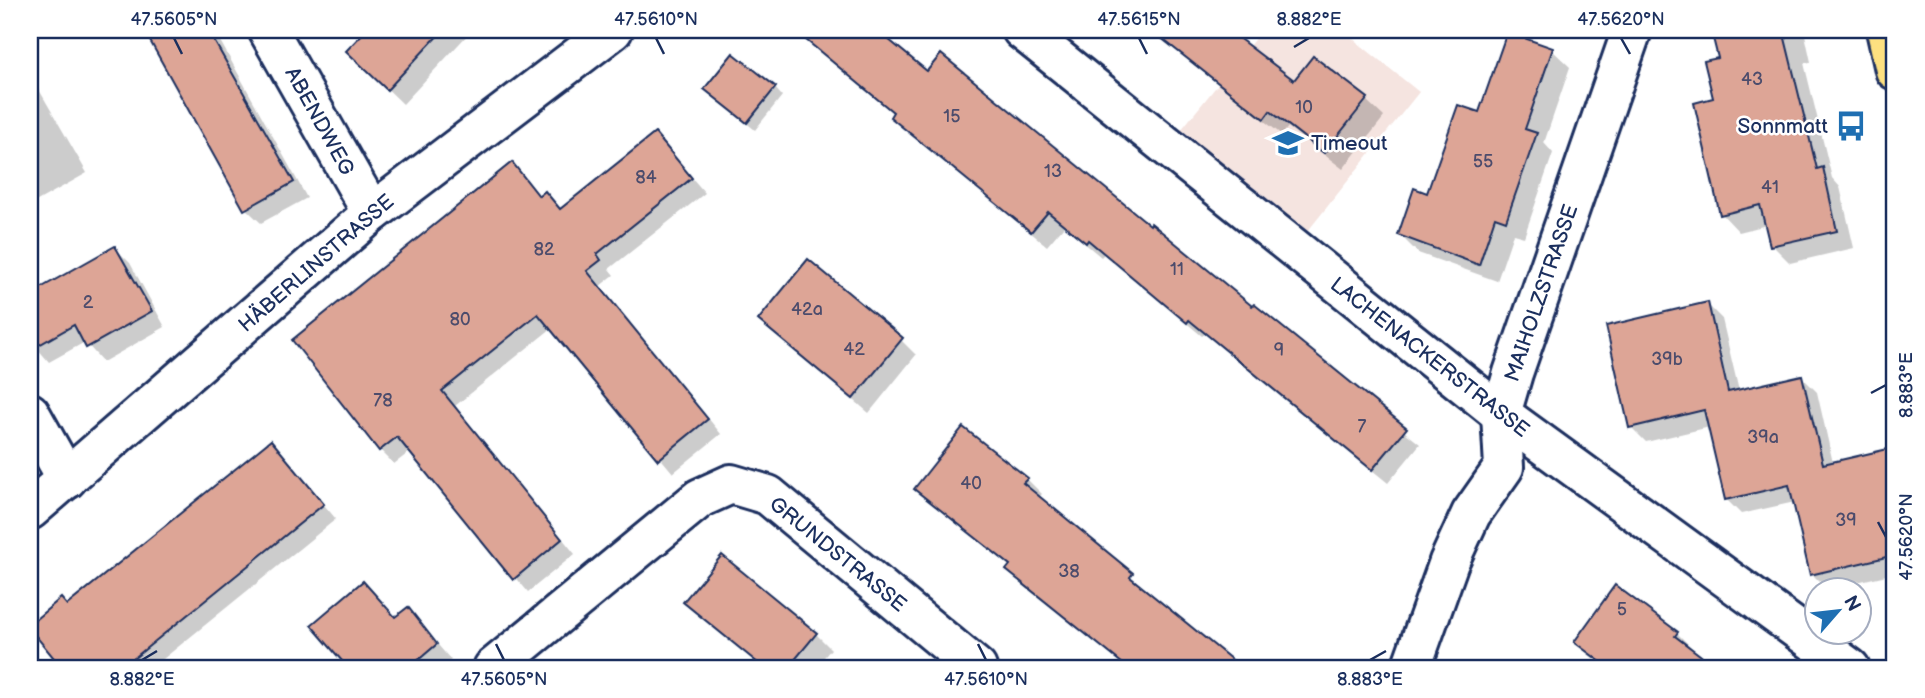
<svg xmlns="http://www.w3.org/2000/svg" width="1925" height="698" viewBox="0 0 1925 698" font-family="'Balsamiq Sans',sans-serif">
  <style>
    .built { fill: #f5e4e0 }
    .shadow { fill: #0003 }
    .building { fill: #dda596; stroke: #1b2f5e; stroke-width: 2 }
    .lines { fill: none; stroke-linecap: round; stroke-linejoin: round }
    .minor-casing { stroke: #1b2f5e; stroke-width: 44 }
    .primary-casing { stroke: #1b2f5e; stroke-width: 44 }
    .minor { stroke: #fff; stroke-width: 38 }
    .primary { stroke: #fde080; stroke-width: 38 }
    .ticks { fill: none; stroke: #1b2f5e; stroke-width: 2.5 }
    .labels { text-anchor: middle; stroke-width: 5; stroke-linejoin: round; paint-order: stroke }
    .number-label { font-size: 18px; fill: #4c4c6c }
    .street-label { font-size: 21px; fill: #1b2f5e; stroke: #fff }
    .poi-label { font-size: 21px; fill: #1b2f5e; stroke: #fff; text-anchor: end }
    .neatline { fill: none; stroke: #1b2f5e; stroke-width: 2.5 }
    .ticks-label { font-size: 18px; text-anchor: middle; fill: #1b2f5e }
  </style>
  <rect width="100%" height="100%" fill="#fff"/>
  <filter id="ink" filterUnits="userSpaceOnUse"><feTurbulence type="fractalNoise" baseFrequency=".0143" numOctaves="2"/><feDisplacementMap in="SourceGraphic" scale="14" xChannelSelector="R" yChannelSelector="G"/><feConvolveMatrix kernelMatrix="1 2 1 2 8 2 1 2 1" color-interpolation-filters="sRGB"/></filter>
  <g filter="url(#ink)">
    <polygon class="built" points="1262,30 1342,30 1419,92 1307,232 1181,130"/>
    <g class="shadow">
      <polygon points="146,30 214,30 307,198 261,223 246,209"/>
      <polygon points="368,30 472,30 403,104 348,51"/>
      <polygon points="824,30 875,30 928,74 1150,228 1420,444 1388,483 1205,334 1202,336 1104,254 1101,257 1064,226 1047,246 907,131 892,116 894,114 828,59 813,44"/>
      <polygon points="1150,30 1244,30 1237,38 1294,82 1366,100 1384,117 1343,169 1288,127 1282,135"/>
      <polygon points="1736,30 1804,30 1811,62 1804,63 1832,178 1840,187 1854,248 1790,263 1772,245 1767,225 1739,232 1722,214 1715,100 1720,59"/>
      <polygon points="1552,50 1570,67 1544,143 1553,153 1524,237 1513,234 1497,281 1418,253 1400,235 1480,115"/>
      <polygon points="30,74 87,173 30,205"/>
      <polygon points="775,88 782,96 755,130 715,97"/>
      <polygon points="655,135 705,193 609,269 614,275 600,286 721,434 673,473 552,328 455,406 575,554 528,592 411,451 394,464 380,450 512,165 541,197 545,194 561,210"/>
      <polygon points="115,248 130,263 165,327 103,362 85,342 49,362 30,340 30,296"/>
      <polygon points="1707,304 1722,319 1739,391 1802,377 1817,392 1833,463 1887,451 1895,459 1895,573 1827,589 1812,574 1795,502 1741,514 1726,499 1710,427 1646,442 1631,427"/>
      <polygon points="760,320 901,340 916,355 869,413"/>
      <polygon points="271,442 336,519 152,668 64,668 30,626 68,607"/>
      <polygon points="1027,479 1042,494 1038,498 1239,668 1127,668 1023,584 1009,569 1011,567 916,488"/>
      <polygon points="1615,588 1677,633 1691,647 1689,649 1714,668 1607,668 1589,655 1576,642"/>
      <polygon points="685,602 816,634 831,649 815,668 763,668"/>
      <polygon points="407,609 451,660 441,668 350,668 313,625 396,619"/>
    </g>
    <g class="building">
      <polygon points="144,30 208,30 294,182 244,210"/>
      <polygon points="366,30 443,30 387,90 346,51"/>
      <polygon points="794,30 877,30 927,71 941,54 1150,225 1151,223 1252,306 1254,304 1407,428 1372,470 1189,320 1187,323 1088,240 1086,243 1048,212 1031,232 890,117 893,112"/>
      <polygon points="1151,30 1228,30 1294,80 1313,56 1368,98 1324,153 1270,111 1264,119"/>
      <polygon points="1711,30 1783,30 1817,169 1823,167 1837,231 1770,246 1760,205 1720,215 1694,103 1713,98 1704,61 1718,58"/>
      <polygon points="1507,32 1553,48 1525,129 1537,133 1506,221 1495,217 1479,265 1398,235 1414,188 1427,193 1458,105 1479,112"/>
      <polygon points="733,53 776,87 747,123 704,89"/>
      <polygon points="655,133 692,178 597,254 601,260 587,271 708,419 658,460 538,314 442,391 562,539 513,580 397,437 379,451 292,340 512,162 539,196 545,191 560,209"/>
      <polygon points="115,246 152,311 86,348 74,325 30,350 30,294"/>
      <polygon points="808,259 903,338 853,399 758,320"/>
      <polygon points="1708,302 1728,392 1802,375 1823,464 1888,449 1895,481 1895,555 1810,575 1789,485 1725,500 1704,410 1629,428 1606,326"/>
      <polygon points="963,427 1028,478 1023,483 1133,573 1130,577 1242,668 1128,668 1006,570 1010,565 914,489"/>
      <polygon points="271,440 324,504 122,668 62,668 30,629 30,624 61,598 67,605"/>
      <polygon points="722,555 817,633 788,668 764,668 683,602"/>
      <polygon points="363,581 395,617 408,607 437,644 409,668 348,668 311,625"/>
      <polygon points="1615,585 1678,632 1675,636 1717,668 1609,668 1574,642"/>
    </g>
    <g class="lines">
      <g class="minor-casing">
        <g id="minor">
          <polyline points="268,30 372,213"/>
          <polyline points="1022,30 1501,414 1850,668"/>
          <polyline points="30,413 67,479"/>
          <polyline points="30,510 372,213 613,30"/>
          <polyline points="493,668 700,498 731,484 768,495 977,668"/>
          <polyline points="1411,668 1449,562 1471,514 1504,467 1501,414 1513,373 1632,30"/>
        </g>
      </g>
      <g class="primary-casing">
        <polyline id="primary" points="1886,30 1895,70"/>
      </g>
      <use href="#minor" class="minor"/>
      <use href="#primary" class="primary"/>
    </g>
  </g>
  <path class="ticks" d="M174,38l8,16M656,38l8,16M1139,38l8,16M1621,38l9,16M1294,47l15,-9M1871,393l15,-8M1878,522l8,15M496,644l8,16M978,644l8,16M142,660l15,-9M1370,660l16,-9"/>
  <defs>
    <g id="bus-bare" transform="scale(2.415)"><path d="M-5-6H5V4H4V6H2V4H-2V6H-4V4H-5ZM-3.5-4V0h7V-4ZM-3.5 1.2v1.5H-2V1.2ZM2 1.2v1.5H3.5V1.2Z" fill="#1f6fb2" stroke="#fff" stroke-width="2.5" paint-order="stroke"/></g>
    <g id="school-bare" transform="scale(2.415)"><path d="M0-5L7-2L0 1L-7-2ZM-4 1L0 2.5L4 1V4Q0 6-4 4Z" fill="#1f6fb2" stroke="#fff" stroke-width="2.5" paint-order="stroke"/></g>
  </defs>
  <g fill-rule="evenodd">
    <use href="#bus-bare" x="1851" y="126"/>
    <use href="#school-bare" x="1288" y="143"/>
  </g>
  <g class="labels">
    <g class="number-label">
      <text x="1752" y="85">43</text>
      <text x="1304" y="113">10</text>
      <text x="952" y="122">15</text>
      <text x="1483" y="167">55</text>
      <text x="1053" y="177">13</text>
      <text x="646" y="183">84</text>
      <text x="1770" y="193">41</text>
      <text x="544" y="255">82</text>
      <text x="1177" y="275">11</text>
      <text x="88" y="308">2</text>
      <text x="807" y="315">42a</text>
      <text x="460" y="325">80</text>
      <text x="854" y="355">42</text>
      <text x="1279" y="356">9</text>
      <text x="1667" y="365">39b</text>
      <text x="383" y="406">78</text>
      <text x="1362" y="432">7</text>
      <text x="1763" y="443">39a</text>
      <text x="971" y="489">40</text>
      <text x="1846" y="526">39</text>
      <text x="1069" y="577">38</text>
      <text x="1622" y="615">5</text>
    </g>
    <g class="street-label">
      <text transform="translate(320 121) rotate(61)" y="7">ABENDWEG</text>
      <text transform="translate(316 263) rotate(-41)" y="7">HÄBERLINSTRASSE</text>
      <text transform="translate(1541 293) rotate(-71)" y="7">MAIHOLZSTRASSE</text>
      <text transform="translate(1430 357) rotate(38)" y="7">LACHENACKERSTRASSE</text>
      <text transform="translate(838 554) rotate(39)" y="7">GRUNDSTRASSE</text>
    </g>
    <g class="poi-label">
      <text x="1828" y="133">Sonnmatt</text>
      <text x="1311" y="150" text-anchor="start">Timeout</text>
    </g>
  </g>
  <rect width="1925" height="698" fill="none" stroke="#fff" stroke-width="77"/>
  <g transform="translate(1838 611) rotate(62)"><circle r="33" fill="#ffffff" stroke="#a4acbf" stroke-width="2"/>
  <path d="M0-5L12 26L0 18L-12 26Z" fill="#1f6fb2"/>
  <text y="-10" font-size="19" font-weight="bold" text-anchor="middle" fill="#1b2f5e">N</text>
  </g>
  <rect x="38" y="38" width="1848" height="622" class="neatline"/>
  <g class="ticks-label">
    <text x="174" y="25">47.5605°N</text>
    <text x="656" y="25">47.5610°N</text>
    <text x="1139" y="25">47.5615°N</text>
    <text x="1309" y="25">8.882°E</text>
    <text x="1621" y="25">47.5620°N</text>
    <text transform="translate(1906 385) rotate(-90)" y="6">8.883°E</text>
    <text transform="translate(1906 537) rotate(-90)" y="6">47.5620°N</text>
    <text x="142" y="685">8.882°E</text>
    <text x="504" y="685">47.5605°N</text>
    <text x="986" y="685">47.5610°N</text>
    <text x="1370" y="685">8.883°E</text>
  </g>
</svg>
